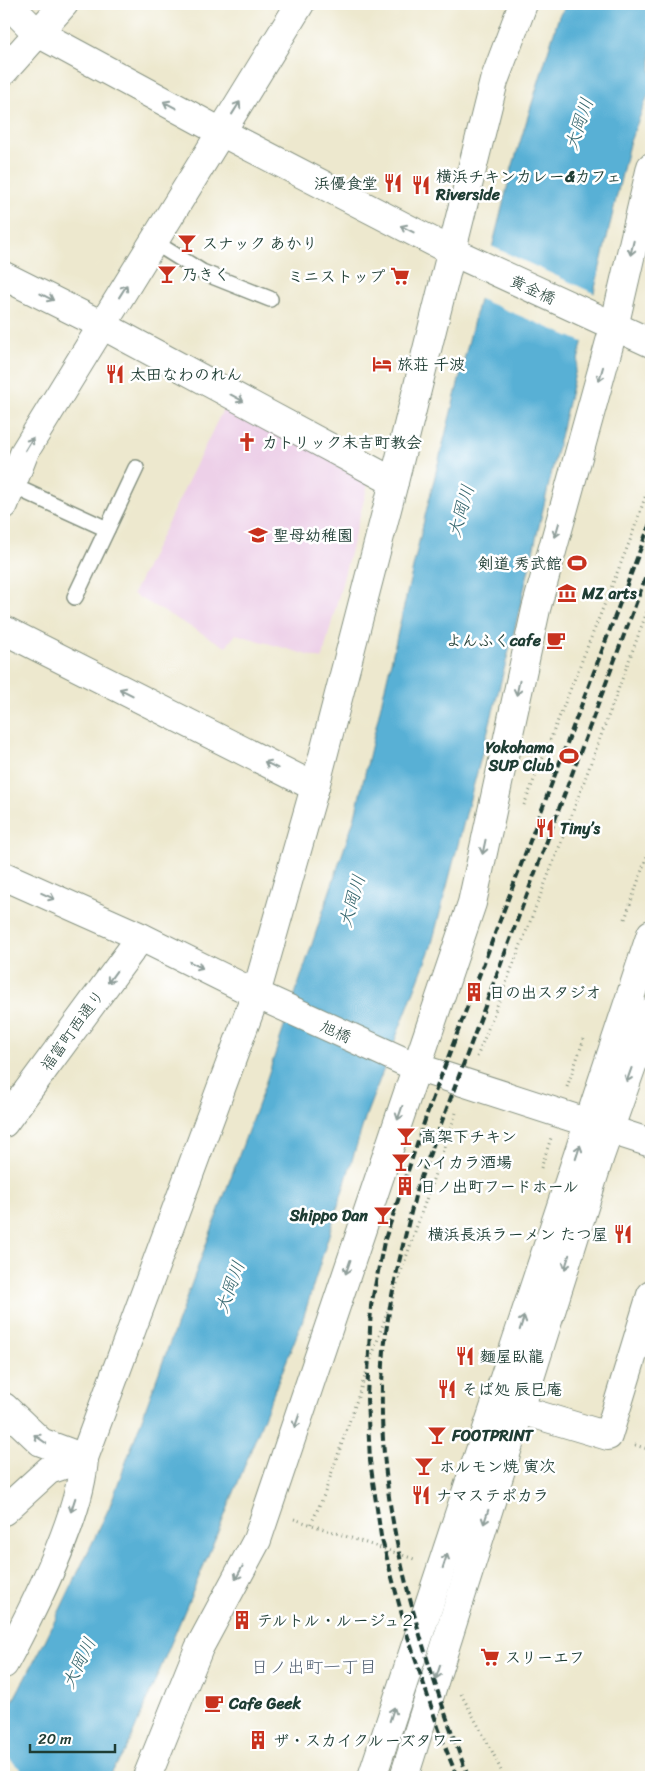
<svg xmlns="http://www.w3.org/2000/svg" width="655" height="1781" viewBox="0 0 655 1781" font-family="Sriracha,'Klee One',sans-serif">
  <style>
    .built { fill: #edd0e8 }
    .water { fill: #58b0d5; stroke: #3c7684 }
    .pier { fill: #ede8ce }
    .lines { fill: none; stroke-linecap: round; stroke-linejoin: round }
    .service-casing { stroke: #869281; stroke-width: 18 }
    .minor-casing { stroke: #869281; stroke-width: 30 }
    .tertiary-casing { stroke: #869281; stroke-width: 30 }
    .secondary-casing { stroke: #869281; stroke-width: 30 }
    .path { stroke: #869281; stroke-width: 3; stroke-dasharray: 1 4; stroke-linecap: butt }
    .service { stroke: #fff; stroke-width: 15 }
    .minor { stroke: #fff; stroke-width: 28 }
    .tertiary { stroke: #fff; stroke-width: 28 }
    .secondary { stroke: #fff; stroke-width: 28 }
    .rail { stroke: #1f3d34; stroke-width: 4; stroke-dasharray: 8 4; stroke-linecap: butt }
    .oneway { stroke: #8f9e9a }
    .labels { text-anchor: middle; stroke-width: 5; stroke-linejoin: round; paint-order: stroke }
    .poi-label { font-size: 16px; font-weight: bold; fill: #1f3d34; stroke: #fff; text-anchor: start }
    .street-label { font-size: 16px; fill: #1f3d34; stroke: #fff }
    .water-label { font-size: 18px; font-style: italic; fill: #33656c; stroke: #fff }
    .neighbourhood-label { font-size: 18px; fill: #4f5e70; stroke: #fff }
  </style>
  <rect width="100%" height="100%" fill="#fff"/>
  <filter id="ink" filterUnits="userSpaceOnUse"><feTurbulence type="fractalNoise" baseFrequency=".02" numOctaves="2"/><feDisplacementMap in="SourceGraphic" scale="10" xChannelSelector="R" yChannelSelector="G"/><feConvolveMatrix kernelMatrix="1 2 1 2 8 2 1 2 1" color-interpolation-filters="sRGB"/></filter>
  <filter id="wash" filterUnits="userSpaceOnUse"><feTurbulence type="fractalNoise" baseFrequency=".0096" numOctaves="4" result="noise"/><feDisplacementMap in="SourceGraphic" scale="20" xChannelSelector="R" yChannelSelector="G"/><feGaussianBlur stdDeviation="1.12" result="paint"/><feColorMatrix in="noise" values="0 0 0 0 0 0 0 0 0 0 0 0 0 0 0 0 0 1.4 0 .05"/><feComposite in="paint" operator="in"/></filter>
  <g filter="url(#wash)">
    <rect width="100%" height="100%" fill="#ede8ce"/>
    <polygon class="built" points="227,401 370,477 322,659 236,634 226,647 133,594"/>
    <polygon class="water" points="567,4 651,4 651,88 629,144 515,628 431,947 366,1115 302,1322 225,1515 127,1748 109,1777 4,1777 4,1717 44,1643 109,1508 263,1090 355,816 425,516 512,168 559,16"/>
    <g class="pier">
      <polygon points="491,246 598,295 585,343 477,298"/>
      <polygon points="4,1754 29,1777 4,1777"/>
    </g>
  </g>
  <g filter="url(#ink)">
    <g class="lines">
      <g class="service-casing">
        <g id="service">
          <polyline points="154,242 202,272 270,299"/>
          <polyline points="11,485 107,529"/>
          <polyline points="75,597 136,468"/>
        </g>
      </g>
      <g class="minor-casing">
        <g id="minor">
          <polyline points="8,4 36,32 221,132 451,251 651,343"/>
          <polyline points="4,71 64,4"/>
          <polyline points="4,276 102,325 394,482"/>
          <polyline points="4,505 25,451 300,4"/>
          <polyline points="4,630 315,787"/>
          <polyline points="4,876 141,937 256,994 416,1067 651,1143"/>
          <polyline points="4,1123 141,937"/>
          <polyline points="4,1407 41,1442 84,1458"/>
          <polyline points="521,1410 608,1436 651,1295"/>
          <polyline points="4,1511 49,1470 84,1458"/>
          <path d="M4,1664c28,-52 77,-147 80,-206"/>
          <polyline points="147,1777 199,1648 257,1540 472,903 536,609 614,327 651,167"/>
        </g>
      </g>
      <g class="tertiary-casing">
        <polyline id="tertiary" points="84,1458 256,994 315,787 394,482 494,81 523,4"/>
      </g>
      <g class="secondary-casing">
        <g id="secondary">
          <polyline points="372,1777 651,934"/>
          <polyline points="404,1777 600,1156 651,1012"/>
        </g>
      </g>
      <g class="path">
        <polyline points="524,805 631,538 651,480"/>
        <polyline points="625,919 651,844"/>
        <polyline points="477,1057 566,830 651,601"/>
        <polyline points="567,1087 585,1036"/>
        <polyline points="541,1168 551,1138"/>
        <polyline points="635,1445 651,1450"/>
        <polyline points="294,1519 414,1559"/>
        <polyline points="311,1524 324,1495 457,1110"/>
        <polyline points="461,1694 492,1751 504,1777"/>
      </g>
      <use href="#service" class="service"/>
      <use href="#minor" class="minor"/>
      <use href="#tertiary" class="tertiary"/>
      <use href="#secondary" class="secondary"/>
      <g class="rail">
        <polyline points="457,1777 442,1739 407,1634 381,1536 370,1461 367,1398 371,1306 384,1242 429,1108 651,521"/>
        <path d="M468,1777c-50,-135 -97,-280 -84,-426 5,-56 20,-109 33,-163l234,-625"/>
      </g>
    </g>
    <defs><path id="oneway-shaft" d="M-6 0H5M1.5-3L5.5 0L1.5 3" fill="none" stroke-width="1.6" stroke-linecap="round" stroke-linejoin="round" transform="scale(1.25)"/></defs>
    <g class="oneway">
      <use href="#oneway-shaft" transform="translate(170 105) rotate(-152)"/>
      <use href="#oneway-shaft" transform="translate(236 108) rotate(-58)"/>
      <use href="#oneway-shaft" transform="translate(407 229) rotate(-153)"/>
      <use href="#oneway-shaft" transform="translate(632 248) rotate(103)"/>
      <use href="#oneway-shaft" transform="translate(123 291) rotate(-58)"/>
      <use href="#oneway-shaft" transform="translate(47 297) rotate(27)"/>
      <use href="#oneway-shaft" transform="translate(601 374) rotate(106)"/>
      <use href="#oneway-shaft" transform="translate(237 398) rotate(28)"/>
      <use href="#oneway-shaft" transform="translate(29 444) rotate(-59)"/>
      <use href="#oneway-shaft" transform="translate(557 530) rotate(106)"/>
      <use href="#oneway-shaft" transform="translate(518 688) rotate(102)"/>
      <use href="#oneway-shaft" transform="translate(126 692) rotate(-153)"/>
      <use href="#oneway-shaft" transform="translate(271 765) rotate(-153)"/>
      <use href="#oneway-shaft" transform="translate(484 847) rotate(102)"/>
      <use href="#oneway-shaft" transform="translate(48 896) rotate(24)"/>
      <use href="#oneway-shaft" transform="translate(196 965) rotate(26)"/>
      <use href="#oneway-shaft" transform="translate(112 977) rotate(126)"/>
      <use href="#oneway-shaft" transform="translate(629 1075) rotate(110)"/>
      <use href="#oneway-shaft" transform="translate(400 1113) rotate(109)"/>
      <use href="#oneway-shaft" transform="translate(578 1152) rotate(-72)"/>
      <use href="#oneway-shaft" transform="translate(567 1262) rotate(107)"/>
      <use href="#oneway-shaft" transform="translate(348 1267) rotate(109)"/>
      <use href="#oneway-shaft" transform="translate(522 1323) rotate(-72)"/>
      <use href="#oneway-shaft" transform="translate(297 1421) rotate(109)"/>
      <use href="#oneway-shaft" transform="translate(40 1439) rotate(-145)"/>
      <use href="#oneway-shaft" transform="translate(73 1505) rotate(108)"/>
      <use href="#oneway-shaft" transform="translate(486 1517) rotate(108)"/>
      <use href="#oneway-shaft" transform="translate(445 1561) rotate(-72)"/>
      <use href="#oneway-shaft" transform="translate(239 1573) rotate(118)"/>
      <use href="#oneway-shaft" transform="translate(438 1672) rotate(108)"/>
      <use href="#oneway-shaft" transform="translate(392 1714) rotate(-72)"/>
    </g>
  </g>
  <defs>
    <g id="restaurant-bare" transform="scale(1.5)"><path d="M-5-6h1v4h1v-4h1v4h1v-4h1v5L-1.5 .5V6h-2V.5L-5-1ZM5-6V6H3V1.5H1.5Q1.5-4 5-6Z" fill="#c8321e" stroke="#fff" stroke-width="2.5" paint-order="stroke"/></g>
    <g id="bar-bare" transform="scale(1.5)"><path d="M-6-5H6L.8 .8V4.5H3.5V6h-7V4.5H-.8V.8Z" fill="#c8321e" stroke="#fff" stroke-width="2.5" paint-order="stroke"/></g>
    <g id="supermarket-bare" transform="scale(1.5)"><path d="M-6-5.5h2.5l.6 2H6L4.5 2H-2.5L-4.4-4H-6ZM-1.5 3.2a1.3 1.3 0 1 0 .1 0ZM3 3.2a1.3 1.3 0 1 0 .1 0Z" fill="#c8321e" stroke="#fff" stroke-width="2.5" paint-order="stroke"/></g>
    <g id="hotel-bare" transform="scale(1.5)"><path d="M-6-4.5h1.5V1H6V5H4.5V3h-9V5H-6ZM-4 0a1.8 1.8 0 1 1 3.6 0ZM.5 0V-2.5h3Q6-2.5 6 0Z" fill="#c8321e" stroke="#fff" stroke-width="2.5" paint-order="stroke"/></g>
    <g id="church-bare" transform="scale(1.5)"><path d="M-1.2-6h2.4v3.5h3.3v2.4h-3.3V6h-2.4V-.1h-3.3v-2.4h3.3Z" fill="#c8321e" stroke="#fff" stroke-width="2.5" paint-order="stroke"/></g>
    <g id="school-bare" transform="scale(1.5)"><path d="M0-5L7-2L0 1L-7-2ZM-4 1L0 2.5L4 1V4Q0 6-4 4Z" fill="#c8321e" stroke="#fff" stroke-width="2.5" paint-order="stroke"/></g>
    <g id="stadium-bare" transform="scale(1.5)"><path d="M0-5a6.5 5 0 1 0 0 10a6.5 5 0 1 0 0-10ZM-3.5-1.8h7v3.6h-7Z" fill="#c8321e" stroke="#fff" stroke-width="2.5" paint-order="stroke"/></g>
    <g id="museum-bare" transform="scale(1.5)"><path d="M0-6L6-3V-2H-6V-3ZM-5-1h2V3h-2ZM-1-1h2V3h-2ZM3-1h2V3H3ZM-6 4H6V6H-6Z" fill="#c8321e" stroke="#fff" stroke-width="2.5" paint-order="stroke"/></g>
    <g id="cafe-bare" transform="scale(1.5)"><path d="M-5.5-4.5H6V0H3Q3 3.5 0 3.5H-2.5Q-5.5 3.5-5.5 0ZM3-3.2v2h1.7v-2ZM-6 4.5H4V6H-6Z" fill="#c8321e" stroke="#fff" stroke-width="2.5" paint-order="stroke"/></g>
    <g id="building-bare" transform="scale(1.5)"><path d="M-4-6H4V6H1V3H-1V6H-4ZM-2.5-4.3h1.7v1.8h-1.7ZM.8-4.3h1.7v1.8H.8ZM-2.5-1h1.7V.8h-1.7ZM.8-1h1.7V.8H.8Z" fill="#c8321e" stroke="#fff" stroke-width="2.5" paint-order="stroke"/></g>
  </defs>
  <g fill-rule="evenodd">
    <use href="#restaurant-bare" x="393" y="183"/>
    <use href="#restaurant-bare" x="421" y="185"/>
    <use href="#bar-bare" x="187" y="243"/>
    <use href="#bar-bare" x="167" y="274"/>
    <use href="#supermarket-bare" x="400" y="276"/>
    <use href="#hotel-bare" x="382" y="364"/>
    <use href="#restaurant-bare" x="115" y="374"/>
    <use href="#church-bare" x="247" y="442"/>
    <use href="#school-bare" x="258" y="535"/>
    <use href="#stadium-bare" x="577" y="563"/>
    <use href="#museum-bare" x="567" y="593"/>
    <use href="#cafe-bare" x="556" y="640"/>
    <use href="#stadium-bare" x="569" y="756"/>
    <use href="#restaurant-bare" x="545" y="828"/>
    <use href="#building-bare" x="474" y="992"/>
    <use href="#bar-bare" x="406" y="1136"/>
    <use href="#bar-bare" x="401" y="1162"/>
    <use href="#building-bare" x="405" y="1186"/>
    <use href="#bar-bare" x="383" y="1215"/>
    <use href="#restaurant-bare" x="623" y="1234"/>
    <use href="#restaurant-bare" x="465" y="1356"/>
    <use href="#restaurant-bare" x="447" y="1389"/>
    <use href="#bar-bare" x="437" y="1435"/>
    <use href="#bar-bare" x="424" y="1466"/>
    <use href="#restaurant-bare" x="421" y="1495"/>
    <use href="#building-bare" x="242" y="1620"/>
    <use href="#supermarket-bare" x="490" y="1657"/>
    <use href="#cafe-bare" x="214" y="1703"/>
    <use href="#building-bare" x="258" y="1740"/>
  </g>
  <g class="labels">
    <g class="poi-label">
      <text x="436" y="182">横浜チキンカレー&amp;カフェ<tspan x="436" dy="18">Riverside</tspan></text>
      <text x="378" y="189" text-anchor="end">浜優食堂</text>
      <text x="202" y="249">スナック あかり</text>
      <text x="182" y="280">乃きく</text>
      <text x="385" y="282" text-anchor="end">ミニストップ</text>
      <text x="397" y="370">旅荘 千波</text>
      <text x="130" y="380">太田なわのれん</text>
      <text x="262" y="448">カトリック末吉町教会</text>
      <text x="273" y="541">聖母幼稚園</text>
      <text x="562" y="569" text-anchor="end">剣道 秀武館</text>
      <text x="582" y="599">MZ arts</text>
      <text x="541" y="646" text-anchor="end">よんふくcafe</text>
      <text x="554" y="753" text-anchor="end">Yokohama<tspan x="554" dy="18">SUP Club</tspan></text>
      <text x="560" y="834">Tiny’s</text>
      <text x="489" y="998">日の出スタジオ</text>
      <text x="421" y="1142">高架下チキン</text>
      <text x="416" y="1168">ハイカラ酒場</text>
      <text x="420" y="1192">日ノ出町フードホール</text>
      <text x="368" y="1221" text-anchor="end">Shippo Dan</text>
      <text x="608" y="1240" text-anchor="end">横浜長浜ラーメン たつ屋</text>
      <text x="480" y="1362">麵屋臥龍</text>
      <text x="462" y="1395">そば処 辰巳庵</text>
      <text x="452" y="1441">FOOTPRINT</text>
      <text x="439" y="1472">ホルモン焼 寅次</text>
      <text x="436" y="1501">ナマステポカラ</text>
      <text x="257" y="1626">テルトル・ルージュ２</text>
      <text x="505" y="1663">スリーエフ</text>
      <text x="229" y="1709">Cafe Geek</text>
      <text x="273" y="1746">ザ・スカイクルーズタワー</text>
    </g>
    <g class="street-label">
      <text transform="translate(533 289) rotate(25)" y="6">黄金橋</text>
      <text transform="translate(72 1030) rotate(-54)" y="6">福富町西通り</text>
      <text transform="translate(336 1031) rotate(24)" y="6">旭橋</text>
    </g>
    <g class="water-label">
      <text transform="translate(579 124) rotate(-71)" y="6">大岡川</text>
      <text transform="translate(461 511) rotate(-74)" y="6">大岡川</text>
      <text transform="translate(352 901) rotate(-74)" y="6">大岡川</text>
      <text transform="translate(230 1287) rotate(-70)" y="6">大岡川</text>
      <text transform="translate(79 1663) rotate(-64)" y="6">大岡川</text>
    </g>
    <g class="neighbourhood-label">
      <text x="314" y="1673">日ノ出町一丁目</text>
    </g>
  </g>
  <rect width="655" height="1781" fill="none" stroke="#fff" stroke-width="20"/>
  <path d="M30 1744v8h85v-8" fill="none" stroke="#1f3d34" stroke-width="2.5"/>
  <text x="38" y="1744" font-size="15" fill="#1f3d34" stroke="#ffffff" stroke-width="4" paint-order="stroke">20 m</text>
</svg>
